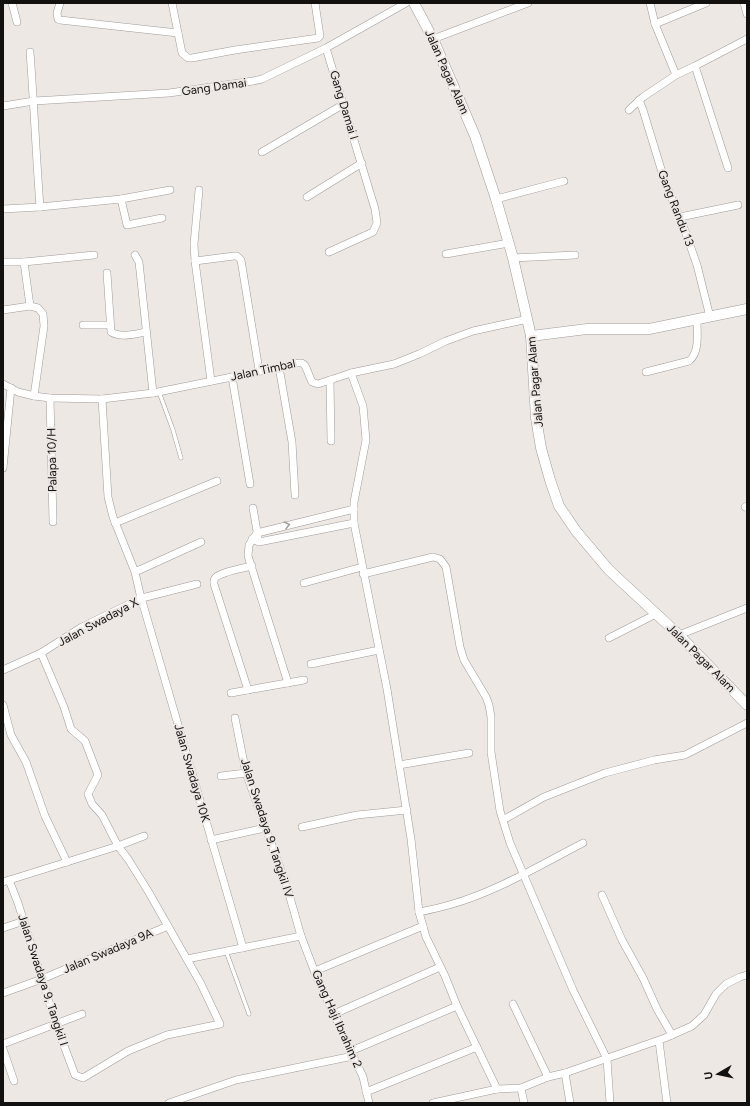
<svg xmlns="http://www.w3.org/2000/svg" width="750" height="1106" viewBox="0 0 750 1106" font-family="Figtree,sans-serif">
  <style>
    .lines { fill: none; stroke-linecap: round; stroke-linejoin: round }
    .lane-casing { stroke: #9f9b98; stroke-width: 4.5 }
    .street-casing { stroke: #9f9b98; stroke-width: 8 }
    .secondary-casing { stroke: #9f9b98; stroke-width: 11 }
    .lane { stroke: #fff; stroke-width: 3.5 }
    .street { stroke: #fff; stroke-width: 7 }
    .secondary { stroke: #fff; stroke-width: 10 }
    .oneway { stroke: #a1a09f }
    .labels { text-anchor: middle; stroke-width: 4; stroke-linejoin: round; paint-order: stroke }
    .street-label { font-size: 12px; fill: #131110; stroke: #eee8e5 }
  </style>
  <rect width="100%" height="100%" fill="#eee8e5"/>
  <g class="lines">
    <g class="lane-casing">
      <g id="lane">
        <polyline points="159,392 173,430 181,458"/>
        <polyline points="226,951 249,1014"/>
      </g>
    </g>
    <g class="street-casing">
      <g id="street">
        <polyline points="12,3 17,22"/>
        <polyline points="60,3 57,13 58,19 60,20 178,33"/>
        <polyline points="172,3 182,53 188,58 192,58 235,50 318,38 320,36 315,3"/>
        <polyline points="650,3 655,24 676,75"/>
        <polyline points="744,3 747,14"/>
        <polyline points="655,24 706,3"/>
        <polyline points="433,39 528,3"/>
        <polyline points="326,48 375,209 377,223 373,232 329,252"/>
        <path d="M30,52c4,52 6,103 10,155"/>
        <polyline points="695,66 728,168"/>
        <polyline points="639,100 643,110 665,182 684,228 697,265 710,317"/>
        <polyline points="3,106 34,101 169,93 253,81 262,79 326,48 406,3"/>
        <polyline points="629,110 643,97 676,75 695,66 747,39"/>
        <polyline points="262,152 344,104"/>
        <polyline points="199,190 194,244 195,261 211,381"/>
        <polyline points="307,197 362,163"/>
        <polyline points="121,199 127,225 162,218"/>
        <polyline points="496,199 564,181"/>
        <polyline points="3,209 40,207 121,199 170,190"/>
        <polyline points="680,217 738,205"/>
        <polyline points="446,254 509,243"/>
        <polyline points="135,255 139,262 153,393"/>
        <polyline points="513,258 575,255"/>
        <polyline points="195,261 234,256 237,256 241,260 259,370"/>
        <polyline points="3,262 24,262 94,255"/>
        <polyline points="24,262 30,306"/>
        <path d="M107,273l4,59c10,6 24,2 35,0"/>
        <polyline points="3,310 30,306 38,308 43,314 44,326 34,396"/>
        <polyline points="83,325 110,325"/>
        <polyline points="279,367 292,442 295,495"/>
        <path d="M646,372l43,-11c11,-9 8,-28 8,-41"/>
        <polyline points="351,373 363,406 366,440 354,502 354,523 387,689 411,839 419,912 426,937 445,976 457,1006 497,1089"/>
        <polyline points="232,377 250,484"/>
        <polyline points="330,380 331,441"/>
        <path d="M3,384l15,8 16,4 16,2 52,1 51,-6 133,-27c22,-7 17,-3 26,16l6,2 33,-11 43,-9 25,-10 27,-13 27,-10 55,-12"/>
        <polyline points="50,398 53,522"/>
        <polyline points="102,399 108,497 113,517 135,572 140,594 243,948"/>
        <polyline points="3,468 11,388"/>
        <polyline points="745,507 747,506"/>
        <polyline points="253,508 258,537"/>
        <polyline points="115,523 217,481"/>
        <polyline points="252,539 259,542 354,523"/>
        <polyline points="135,572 201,542"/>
        <polyline points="363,574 433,557 440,559 446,567 460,647 464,660 486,697 489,705 491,717 491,752 500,811 510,843 573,990 607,1059 610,1103"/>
        <polyline points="304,583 362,567"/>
        <polyline points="679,635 747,608"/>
        <polyline points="609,638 656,614"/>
        <polyline points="311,664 379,650"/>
        <polyline points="3,670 41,653 82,627 119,609 142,598 197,584"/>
        <polyline points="288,683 248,556 249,545 257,533 354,509"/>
        <path d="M248,690l-34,-106c0,-3 -1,-4 2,-7 7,-5 26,-9 36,-11"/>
        <polyline points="231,693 304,680"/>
        <polyline points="3,705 11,735 26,762 45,816 67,862"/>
        <polyline points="235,718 246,773 287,887 301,936 317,978 363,1077 369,1103"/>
        <polyline points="399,765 469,753"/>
        <polyline points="221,776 246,773"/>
        <polyline points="503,820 544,797 605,773 654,760 685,755 747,723"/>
        <polyline points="302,827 357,815 407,810"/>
        <polyline points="211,840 265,828"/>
        <polyline points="9,880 18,903 57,1027 75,1075 83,1078 128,1051 167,1035 220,1024 201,984 148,891 128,859 118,846 102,815 92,804 88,794 98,775 85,741 71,729 64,707 41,653"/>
        <polyline points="3,882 118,846 144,836"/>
        <polyline points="602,895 622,940 643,978 657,1009 672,1035"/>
        <path d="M419,912c10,-2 20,-4 30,-7 47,-13 91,-40 134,-62"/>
        <polyline points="3,928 24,921"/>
        <polyline points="187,959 301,936"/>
        <polyline points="315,971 423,926"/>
        <polyline points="3,993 42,979 168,926"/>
        <polyline points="513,1004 548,1077"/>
        <polyline points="334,1014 440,967"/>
        <polyline points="659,1041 667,1103"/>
        <polyline points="3,1044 82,1014"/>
        <polyline points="3,1049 14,1081"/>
        <polyline points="351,1051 457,1006"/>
        <polyline points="565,1073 570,1103"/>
        <polyline points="521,1088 524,1103"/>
        <polyline points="366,1092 477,1047"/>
        <polyline points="169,1103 236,1080 353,1056"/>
        <polyline points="433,1103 497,1089 521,1088 548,1077 565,1073 665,1038 692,1026 704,1015 716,994 726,984 740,977 747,975"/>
      </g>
    </g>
    <g class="secondary-casing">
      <g id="secondary">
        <polyline points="414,3 433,39 475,136 496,199 513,258 531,336 536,418 541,448 550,480 559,506 576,531 609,570 679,635 747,705"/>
        <polyline points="531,336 587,329 649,329 747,309"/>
      </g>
    </g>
    <use href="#lane" class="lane"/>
    <use href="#street" class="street"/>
    <use href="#secondary" class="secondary"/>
  </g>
  <defs><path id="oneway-chevron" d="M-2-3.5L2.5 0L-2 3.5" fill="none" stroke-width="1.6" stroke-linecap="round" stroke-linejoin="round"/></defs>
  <use class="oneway" href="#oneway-chevron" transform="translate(287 525) rotate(-14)"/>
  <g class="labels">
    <g class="street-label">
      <text transform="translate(447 72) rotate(66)" y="4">Jalan Pagar Alam</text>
      <text transform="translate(214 87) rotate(-8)" y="4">Gang Damai</text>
      <text transform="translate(344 105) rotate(73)" y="4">Gang Damai I</text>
      <text transform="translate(676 208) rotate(69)" y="4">Gang Randu 13</text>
      <text transform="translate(263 370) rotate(-12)" y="4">Jalan Timbal</text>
      <text transform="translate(535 382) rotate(-95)" y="4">Jalan Pagar Alam</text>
      <text transform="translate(52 460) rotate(-91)" y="4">Palapa 10/H</text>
      <text transform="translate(98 622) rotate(-28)" y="4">Jalan Swadaya X</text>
      <text transform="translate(701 658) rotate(45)" y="4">Jalan Pagar Alam</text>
      <text transform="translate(192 773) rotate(74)" y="4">Jalan Swadaya 10K</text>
      <text transform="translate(267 828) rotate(72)" y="4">Jalan Swadaya 9, Tangkil IV</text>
      <text transform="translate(108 951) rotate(-23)" y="4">Jalan Swadaya 9A</text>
      <text transform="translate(43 980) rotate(72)" y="4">Jalan Swadaya 9, Tangkil I</text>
      <text transform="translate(337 1019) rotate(66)" y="4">Gang Haji Ibrahim 2</text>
    </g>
  </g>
  <rect width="750" height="1106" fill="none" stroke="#131110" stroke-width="8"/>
  <g transform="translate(718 1074) rotate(261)" stroke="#eee8e5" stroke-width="3" paint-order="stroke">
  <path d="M0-3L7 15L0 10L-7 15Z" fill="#131110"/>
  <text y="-6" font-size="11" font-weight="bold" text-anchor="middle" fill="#131110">U</text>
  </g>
</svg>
